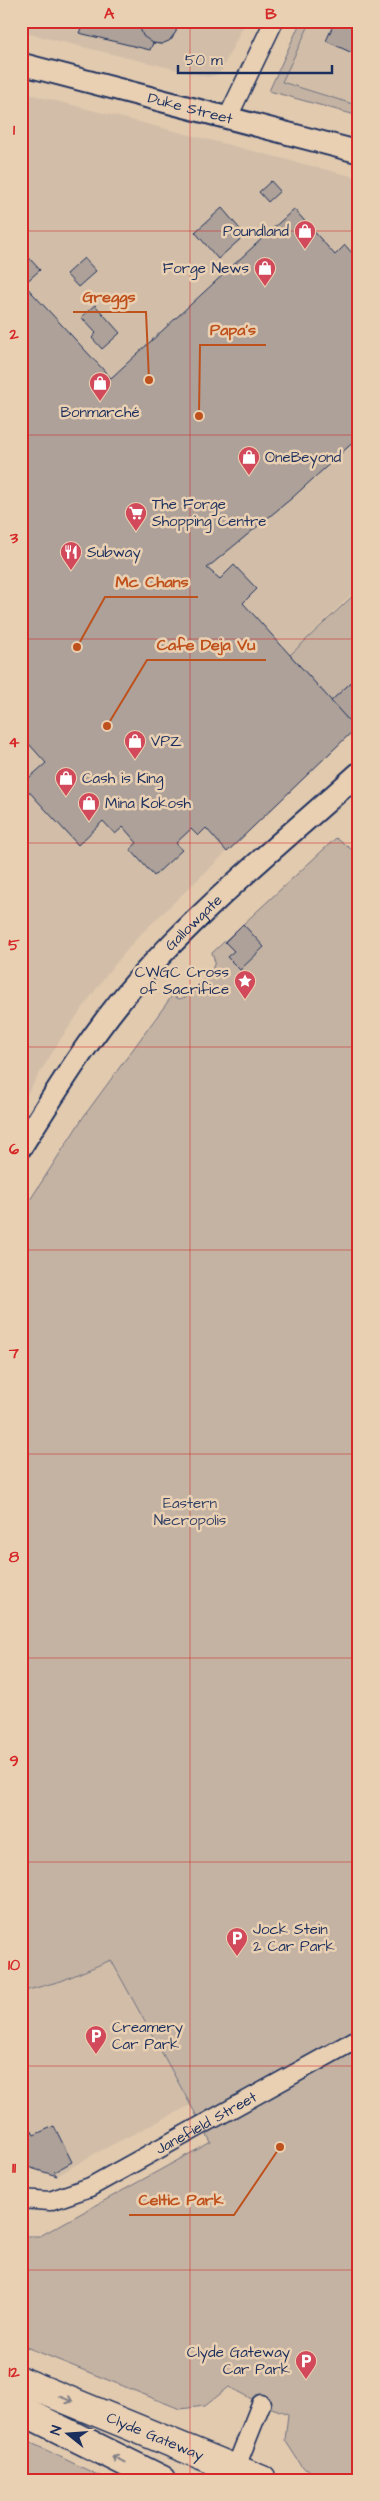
<svg xmlns="http://www.w3.org/2000/svg" width="380" height="2501" viewBox="0 0 380 2501" font-family="'Architects Daughter',sans-serif">
  <style>
    .built { fill: #d2bea8 }
    .green { fill: #c4b3a3; stroke: #707180 }
    .building { fill: #ada199; stroke: #1b2f5e }
    .lines { fill: none; stroke-linecap: round; stroke-linejoin: round }
    .minor-casing { stroke: #1b2f5e; stroke-width: 21 }
    .tertiary-casing { stroke: #1b2f5e; stroke-width: 25 }
    .primary-casing { stroke: #1b2f5e; stroke-width: 31 }
    .minor { stroke: #ead0b2; stroke-width: 18 }
    .tertiary { stroke: #ead0b2; stroke-width: 21 }
    .primary { stroke: #ead0b2; stroke-width: 28 }
    .oneway { stroke: #828088 }
    .grid { fill: none; stroke: #d62828; stroke-width: 1; stroke-opacity: 0.55 }
    .labels { text-anchor: middle; stroke-width: 5; stroke-linejoin: round; paint-order: stroke }
    .street-label { font-size: 15px; fill: #1b2f5e; stroke: #ead0b2 }
    .poi-label { font-size: 15px; fill: #1b2f5e; stroke: #ead0b2; text-anchor: start }
    .park-label { font-size: 15px; fill: #344368; stroke: #ead0b2 }
    .leader { fill: none; stroke: #bf511c; stroke-width: 2 }
    .callout-dot { fill: #bf511c; stroke: #ead0b2; stroke-width: 2 }
    .callout-label { font-size: 16px; text-anchor: middle; font-weight: bold; fill: #bf511c; stroke: #ead0b2; stroke-width: 5; stroke-linejoin: round; paint-order: stroke }
    .neatline { fill: none; stroke: #d62828; stroke-width: 2 }
    .grid-label { font-size: 16px; text-anchor: middle; font-weight: bold; fill: #d62828 }
  </style>
  <rect width="100%" height="100%" fill="#e2caaf"/>
  <filter id="ink" filterUnits="userSpaceOnUse"><feTurbulence type="fractalNoise" baseFrequency=".02" numOctaves="2"/><feDisplacementMap in="SourceGraphic" scale="10" xChannelSelector="R" yChannelSelector="G"/><feConvolveMatrix kernelMatrix="1 2 1 2 8 2 1 2 1" color-interpolation-filters="sRGB"/></filter>
  <g filter="url(#ink)">
    <g class="built">
      <polygon points="21,21 246,21 221,71 214,76 207,77 21,32"/>
      <polygon points="311,21 359,21 359,106 282,82"/>
      <polygon points="21,92 359,178 359,587 290,655 356,728 139,936 107,974 60,1040 21,1104"/>
      <polygon points="111,1960 191,2105 96,2153 57,2176 21,2165 21,1992 61,1981"/>
    </g>
    <g class="green">
      <polygon points="301,21 311,21 282,82 359,106 359,116 269,91"/>
      <polygon points="359,590 359,675 331,701 290,655"/>
      <polygon points="336,838 359,855 359,2480 330,2480 303,2468 285,2440 288,2414 261,2404 229,2387 205,2406 180,2409 21,2345 21,2236 40,2236 211,2142 111,1960 61,1981 21,1992 21,1214 84,1116 172,996 179,999 186,997 211,972 215,962 212,953"/>
      <polygon points="21,2438 108,2480 21,2480"/>
    </g>
    <g class="building">
      <polygon points="84,21 177,21 177,28 172,39 161,44 153,43 150,50 79,33"/>
      <polygon points="140,21 177,21 176,32 169,41 161,44 153,43 143,36 140,28"/>
      <polygon points="335,21 359,21 359,56 326,41"/>
      <polygon points="271,181 280,191 268,202 259,192"/>
      <polygon points="222,208 245,235 218,259 195,232"/>
      <polygon points="294,209 335,255 345,245 352,253 359,246 359,437 292,498 207,568 220,579 234,565 257,589 243,603 356,728 227,852 206,828 198,836 191,829 176,843 182,850 154,876 130,849 137,843 123,827 115,834 103,821 78,845 22,784 46,763 21,735 21,281 111,378"/>
      <polygon points="21,249 40,270 24,284 21,281"/>
      <polygon points="84,258 96,271 78,287 66,274"/>
      <polygon points="95,305 120,333 102,349 92,338 96,333 81,317"/>
      <polygon points="359,675 359,732 331,701"/>
      <polygon points="243,924 264,947 240,970 227,957 234,951 225,942"/>
      <polygon points="21,2125 30,2128 34,2135 54,2126 72,2162 54,2172 57,2176 21,2165"/>
    </g>
    <g class="lines">
      <g class="minor-casing">
        <g id="minor">
          <polyline points="228,117 274,21"/>
          <path id="s1" d="M21,2199l29,2 40,-14 269,-149"/>
          <polyline points="232,2477 261,2404"/>
        </g>
      </g>
      <g class="tertiary-casing">
        <g id="tertiary">
          <path id="s2" d="M21,64l338,88"/>
          <path id="s3" d="M21,1147c36,-57 72,-116 117,-167 66,-75 146,-139 221,-207"/>
        </g>
      </g>
      <g class="primary-casing">
        <g id="primary">
          <path id="s4" d="M21,2381l241,99"/>
          <polyline points="21,2410 162,2480"/>
        </g>
      </g>
      <use href="#minor" class="minor"/>
      <use href="#tertiary" class="tertiary"/>
      <use href="#primary" class="primary"/>
    </g>
    <defs><path id="oneway-shaft" d="M-6 0H5M1.5-3L5.5 0L1.5 3" fill="none" stroke-width="1.6" stroke-linecap="round" stroke-linejoin="round" transform="scale(1.25)"/></defs>
    <g class="oneway">
      <use href="#oneway-shaft" transform="translate(66 2399) rotate(22)"/>
      <use href="#oneway-shaft" transform="translate(118 2459) rotate(-153)"/>
    </g>
  </g>
  <path class="grid" d="M190,21v2459M21,231h338M21,435h338M21,639h338M21,843h338M21,1047h338M21,1250h338M21,1454h338M21,1658h338M21,1862h338M21,2066h338M21,2270h338"/>
  <defs>
    <g id="shop-pin" transform="scale(1.125)"><path d="M0 17L-7.5 6A9.5 9.5 0 1 1 7.5 6Z" fill="#d1495b" stroke="#ead0b2"/><path d="M-5-2.5h2.3a2.7 3.5 0 0 1 5.4 0H5L5.5 6h-11ZM-1.5-2.5h3a1.5 2.3 0 0 0-3 0Z" fill="#fff"/></g>
    <g id="supermarket-pin" transform="scale(1.125)"><path d="M0 17L-7.5 6A9.5 9.5 0 1 1 7.5 6Z" fill="#d1495b" stroke="#ead0b2"/><path d="M-6-5.5h2.5l.6 2H6L4.5 2H-2.5L-4.4-4H-6ZM-1.5 3.2a1.3 1.3 0 1 0 .1 0ZM3 3.2a1.3 1.3 0 1 0 .1 0Z" fill="#fff"/></g>
    <g id="restaurant-pin" transform="scale(1.125)"><path d="M0 17L-7.5 6A9.5 9.5 0 1 1 7.5 6Z" fill="#d1495b" stroke="#ead0b2"/><path d="M-5-6h1v4h1v-4h1v4h1v-4h1v5L-1.5 .5V6h-2V.5L-5-1ZM5-6V6H3V1.5H1.5Q1.5-4 5-6Z" fill="#fff"/></g>
    <g id="sight-pin" transform="scale(1.125)"><path d="M0 17L-7.5 6A9.5 9.5 0 1 1 7.5 6Z" fill="#d1495b" stroke="#ead0b2"/><path d="M0-6L1.8-2.2L6-1.7L2.9 1.2L3.7 5.4L0 3.3L-3.7 5.4L-2.9 1.2L-6-1.7L-1.8-2.2Z" fill="#fff"/></g>
    <g id="parking-pin" transform="scale(1.125)"><path d="M0 17L-7.5 6A9.5 9.5 0 1 1 7.5 6Z" fill="#d1495b" stroke="#ead0b2"/><path d="M-3.5-5.5H1a3.5 3.5 0 0 1 0 7H-1V5.5H-3.5ZM-1-3.4V-.6H.8a1.4 1.4 0 0 0 0-2.8Z" fill="#fff"/></g>
  </defs>
  <g fill-rule="evenodd">
    <use href="#shop-pin" x="305" y="231"/>
    <use href="#shop-pin" x="265" y="268"/>
    <use href="#shop-pin" x="100" y="383"/>
    <use href="#shop-pin" x="249" y="457"/>
    <use href="#supermarket-pin" x="136" y="513"/>
    <use href="#restaurant-pin" x="71" y="552"/>
    <use href="#shop-pin" x="135" y="741"/>
    <use href="#shop-pin" x="66" y="778"/>
    <use href="#shop-pin" x="89" y="803"/>
    <use href="#sight-pin" x="245" y="981"/>
    <use href="#parking-pin" x="237" y="1938"/>
    <use href="#parking-pin" x="96" y="2036"/>
    <use href="#parking-pin" x="306" y="2361"/>
  </g>
  <g class="labels">
    <g class="street-label">
      <text dy="5" stroke="none"><textPath href="#s2" startOffset="175">Duke Street</textPath></text>
      <text dy="5" stroke="none"><textPath href="#s3" startOffset="284">Gallowgate</textPath></text>
      <text dy="5" stroke="none"><textPath href="#s1" startOffset="204">Janefield Street</textPath></text>
      <text dy="5" stroke="none"><textPath href="#s4" startOffset="145">Clyde Gateway</textPath></text>
    </g>
    <g class="poi-label">
      <text x="289" y="236" text-anchor="end">Poundland</text>
      <text x="249" y="273" text-anchor="end">Forge News</text>
      <text x="100" y="417" text-anchor="middle">Bonmarché</text>
      <text x="265" y="462">OneBeyond</text>
      <text x="152" y="509">The Forge<tspan x="152" dy="17">Shopping Centre</tspan></text>
      <text x="87" y="557">Subway</text>
      <text x="151" y="746">VPZ</text>
      <text x="82" y="783">Cash is King</text>
      <text x="105" y="808">Mina Kokosh</text>
      <text x="229" y="977" text-anchor="end">CWGC Cross<tspan x="229" dy="17">of Sacrifice</tspan></text>
      <text x="253" y="1934">Jock Stein<tspan x="253" dy="17">2 Car Park</tspan></text>
      <text x="112" y="2032">Creamery<tspan x="112" dy="17">Car Park</tspan></text>
      <text x="290" y="2357" text-anchor="end">Clyde Gateway<tspan x="290" dy="17">Car Park</tspan></text>
    </g>
    <g class="park-label">
      <text x="190" y="1508">Eastern<tspan x="190" dy="17">Necropolis</tspan></text>
    </g>
  </g>
  <path class="leader" d="M149 380L146 312H73M199 416L200 345H266M77 647L105 597H198M107 726L147 660H266M280 2147L234 2215H129"/>
  <g class="callout-dot">
    <circle cx="149" cy="380" r="5"/>
    <circle cx="199" cy="416" r="5"/>
    <circle cx="77" cy="647" r="5"/>
    <circle cx="107" cy="726" r="5"/>
    <circle cx="280" cy="2147" r="5"/>
  </g>
  <g class="callout-label">
    <text x="109" y="302">Greggs</text>
    <text x="233" y="335">Papa's</text>
    <text x="152" y="587">Mc Chans</text>
    <text x="206" y="650">Cafe Deja Vu</text>
    <text x="181" y="2205">Celtic Park</text>
  </g>
  <rect width="380" height="2501" fill="none" stroke="#ead0b2" stroke-width="55"/>
  <g transform="translate(68 2434) rotate(287)" stroke="#ead0b2" stroke-width="4" paint-order="stroke">
  <path d="M0-4L9 19L0 12L-9 19Z" fill="#1b2f5e"/>
  <text y="-8" font-size="14" font-weight="bold" text-anchor="middle" fill="#1b2f5e">N</text>
  </g>
  <path d="M178 65v8h154v-8" fill="none" stroke="#1b2f5e" stroke-width="2.5"/>
  <text x="185" y="65" font-size="15" fill="#1b2f5e" stroke="#ead0b2" stroke-width="4" paint-order="stroke">50 m</text>
  <rect x="28" y="28" width="324" height="2446" class="neatline"/>
  <g class="grid-label">
    <text x="109" y="19">A</text>
    <text x="271" y="19">B</text>
    <text x="14" y="135">1</text>
    <text x="14" y="339">2</text>
    <text x="14" y="543">3</text>
    <text x="14" y="747">4</text>
    <text x="14" y="950">5</text>
    <text x="14" y="1154">6</text>
    <text x="14" y="1358">7</text>
    <text x="14" y="1562">8</text>
    <text x="14" y="1766">9</text>
    <text x="14" y="1970">10</text>
    <text x="14" y="2173">11</text>
    <text x="14" y="2377">12</text>
  </g>
</svg>
